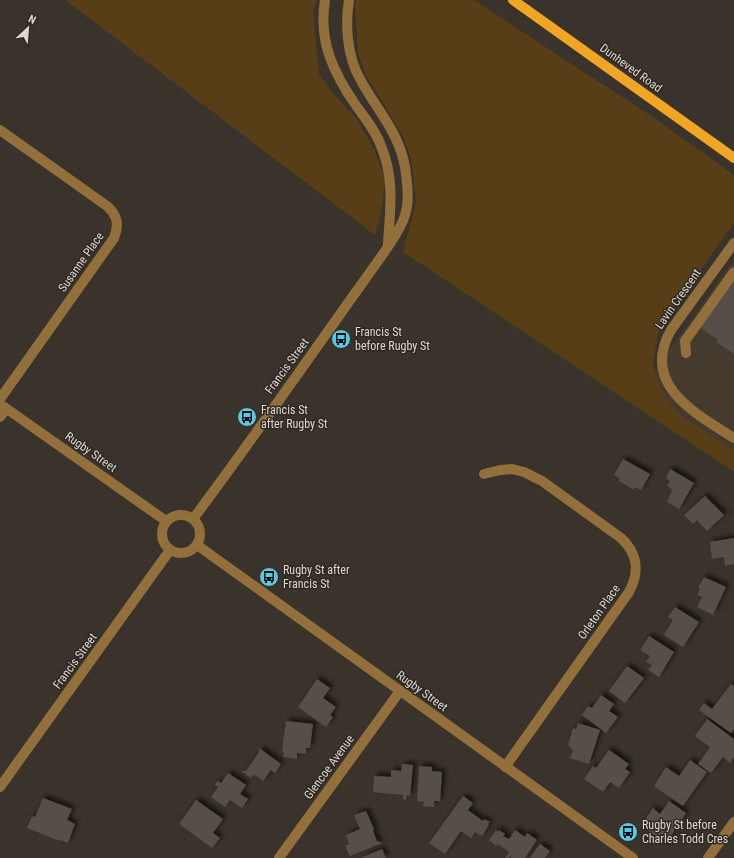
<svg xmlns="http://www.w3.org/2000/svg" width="734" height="858" viewBox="0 0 734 858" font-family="'Roboto Condensed',sans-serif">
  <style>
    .built { fill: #443a2d }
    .green { fill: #583e17 }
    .building { fill: #564f47; filter: url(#shadow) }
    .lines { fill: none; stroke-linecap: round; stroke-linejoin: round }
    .minor { stroke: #936f3b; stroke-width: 10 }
    .major { stroke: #f0a625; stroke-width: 10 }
    .labels { text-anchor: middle; stroke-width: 3; stroke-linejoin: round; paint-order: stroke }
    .street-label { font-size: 12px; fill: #dbd7d2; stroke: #2f2922 }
    .poi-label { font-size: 12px; fill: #dbd7d2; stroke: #2f2922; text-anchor: start }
  </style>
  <defs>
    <filter id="shadow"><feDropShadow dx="3.5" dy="-3.5" stdDeviation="2" flood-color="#0009"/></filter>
  </defs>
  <rect width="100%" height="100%" fill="#39332c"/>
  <polygon class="built" points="734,259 734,456 638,395"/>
  <g class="green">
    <polygon points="65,0 317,0 313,10 319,74 337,98 356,118 374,149 385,180 382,209 375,235"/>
    <polygon points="356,0 474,0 651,116 719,164 734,176 734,223 684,293 658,333 653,365 656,377 664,397 682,417 734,450 734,472 403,252 416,203 411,158 403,136 366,75 358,53 355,6"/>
  </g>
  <g class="building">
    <polygon points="734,279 734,354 716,342 718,340 699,327"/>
    <polygon points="623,459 650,474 641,490 635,487 634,490 619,481 620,478 614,475"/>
    <polygon points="670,469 694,483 679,509 667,502 672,490 667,486 670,481 666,478"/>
    <polygon points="705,496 724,515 707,531 697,520 693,524 684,515"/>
    <polygon points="734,538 734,564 725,566 724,557 712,559 710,542"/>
    <polygon points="704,577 726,587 713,615 697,607 702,597 697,595 700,589 698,588"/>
    <polygon points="675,607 699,622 683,647 664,635 673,620 668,617"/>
    <polygon points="649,636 674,652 659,677 648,670 652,665 646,662 650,656 640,650"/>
    <polygon points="627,666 644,678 625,703 609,691"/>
    <polygon points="317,679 330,688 323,698 336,707 330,715 333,717 326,727 298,707"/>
    <polygon points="731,684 734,686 734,729 731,733 699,710 704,703 712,709"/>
    <polygon points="601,695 614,704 609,711 618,717 606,733 582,715 588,706 592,708"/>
    <polygon points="707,719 734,739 734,757 730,763 723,757 711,773 698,764 710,747 695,736"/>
    <polygon points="286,721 313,724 310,748 306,748 306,754 297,753 297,759 283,757 284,752 282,751"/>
    <polygon points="578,723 600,730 589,764 570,758 573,750 568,745 573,728 576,729"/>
    <polygon points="259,748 281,764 275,773 271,770 263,781 254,774 251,778 241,771 246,771 259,752"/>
    <polygon points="609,750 629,764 625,769 630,772 619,788 610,782 603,792 584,779 593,766 596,768"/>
    <polygon points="690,760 707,772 683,806 654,786 666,767 679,776"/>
    <polygon points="402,764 413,765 410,796 407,795 406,800 403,799 403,795 373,792 374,776 391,777 391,770 401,771"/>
    <polygon points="419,766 432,767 432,771 442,772 440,801 434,801 434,807 423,806 424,802 417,801"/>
    <polygon points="228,773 246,785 240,794 248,799 242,808 230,800 225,807 211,797 218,787 215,785 218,781 221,783"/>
    <polygon points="463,796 473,803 468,810 483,821 484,819 490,822 488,824 489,825 482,836 475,832 471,838 461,831 445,854 429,843"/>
    <polygon points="43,798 72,809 67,820 75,824 68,843 60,840 60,841 27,828 32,816 35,817"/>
    <polygon points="196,800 223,819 213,833 220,838 212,848 179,824"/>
    <polygon points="669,801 686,813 666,843 641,826 653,808 660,814"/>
    <polygon points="366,811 374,829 373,831 377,841 382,843 350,856 345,846 349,844 346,835 360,829 354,815"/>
    <polygon points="496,830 498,832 499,830 505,834 503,836 509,839 515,830 525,837 527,833 537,840 525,858 512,858 510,856 509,858 505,858 509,852 498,844 496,846 489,840"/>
    <polygon points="540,844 550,851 545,858 530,858"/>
    <polygon points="382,849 386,858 361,858"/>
  </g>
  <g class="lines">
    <g class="minor">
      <path d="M325,0c-7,42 9,74 32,107 9,12 19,25 24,39 14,33 9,64 7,98"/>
      <path d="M0,130l107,76c11,10 12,19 7,32l-114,161"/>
      <path d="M734,243l-63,87c-31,55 24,83 63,108"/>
      <polyline points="686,353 685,341 734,272"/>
      <polyline points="0,404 166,521"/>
      <polyline points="0,417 6,409"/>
      <path d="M484,474l16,-4 12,-1 12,3 18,9 79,57c17,16 19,33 8,54l-124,175"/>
      <circle cx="181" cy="534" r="19"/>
      <path d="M193,519c51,-68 99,-137 148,-206 14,-20 28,-39 42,-59 8,-12 18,-25 22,-39 5,-15 2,-33 0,-48 -6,-35 -29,-58 -45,-88 -13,-23 -15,-54 -11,-79"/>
      <polyline points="197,545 633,858"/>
      <polyline points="0,787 170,550"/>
      <polyline points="279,858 400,691"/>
      <polyline points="708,858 734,822"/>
    </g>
    <polyline class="major" points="513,0 734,158"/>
  </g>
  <defs>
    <g id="bus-disc" transform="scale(1)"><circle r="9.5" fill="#57c9e2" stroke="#2f2922"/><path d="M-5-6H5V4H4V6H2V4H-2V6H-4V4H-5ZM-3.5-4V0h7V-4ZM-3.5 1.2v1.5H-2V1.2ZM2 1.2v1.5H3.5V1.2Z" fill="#111"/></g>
  </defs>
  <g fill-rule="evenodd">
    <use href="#bus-disc" x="341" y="339"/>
    <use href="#bus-disc" x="247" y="417"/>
    <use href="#bus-disc" x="269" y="577"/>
    <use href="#bus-disc" x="628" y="832"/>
  </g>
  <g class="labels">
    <g class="street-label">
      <text transform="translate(631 68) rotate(36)" y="4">Dunheved Road</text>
      <text transform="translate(81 262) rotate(-55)" y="4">Susanne Place</text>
      <text transform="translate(678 299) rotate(-55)" y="4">Lavin Crescent</text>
      <text transform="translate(287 366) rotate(-54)" y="4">Francis Street</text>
      <text transform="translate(91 452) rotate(35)" y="4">Rugby Street</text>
      <text transform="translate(599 612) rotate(-55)" y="4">Orleton Place</text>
      <text transform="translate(75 661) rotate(-54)" y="4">Francis Street</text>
      <text transform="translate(422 691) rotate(36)" y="4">Rugby Street</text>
      <text transform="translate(329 767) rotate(-54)" y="4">Glencoe Avenue</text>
    </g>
    <g class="poi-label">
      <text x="355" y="336">Francis St<tspan x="355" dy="14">before Rugby St</tspan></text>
      <text x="261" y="414">Francis St<tspan x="261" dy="14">after Rugby St</tspan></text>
      <text x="283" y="574">Rugby St after<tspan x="283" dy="14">Francis St</tspan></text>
      <text x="642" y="829">Rugby St before<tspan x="642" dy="14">Charles Todd Cres</tspan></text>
    </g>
  </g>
  <g transform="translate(28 28) rotate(26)" stroke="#2f2922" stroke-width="3" paint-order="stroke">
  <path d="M0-3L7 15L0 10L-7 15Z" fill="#dbd7d2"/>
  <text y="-6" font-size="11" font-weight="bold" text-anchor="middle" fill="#dbd7d2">N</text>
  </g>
</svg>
